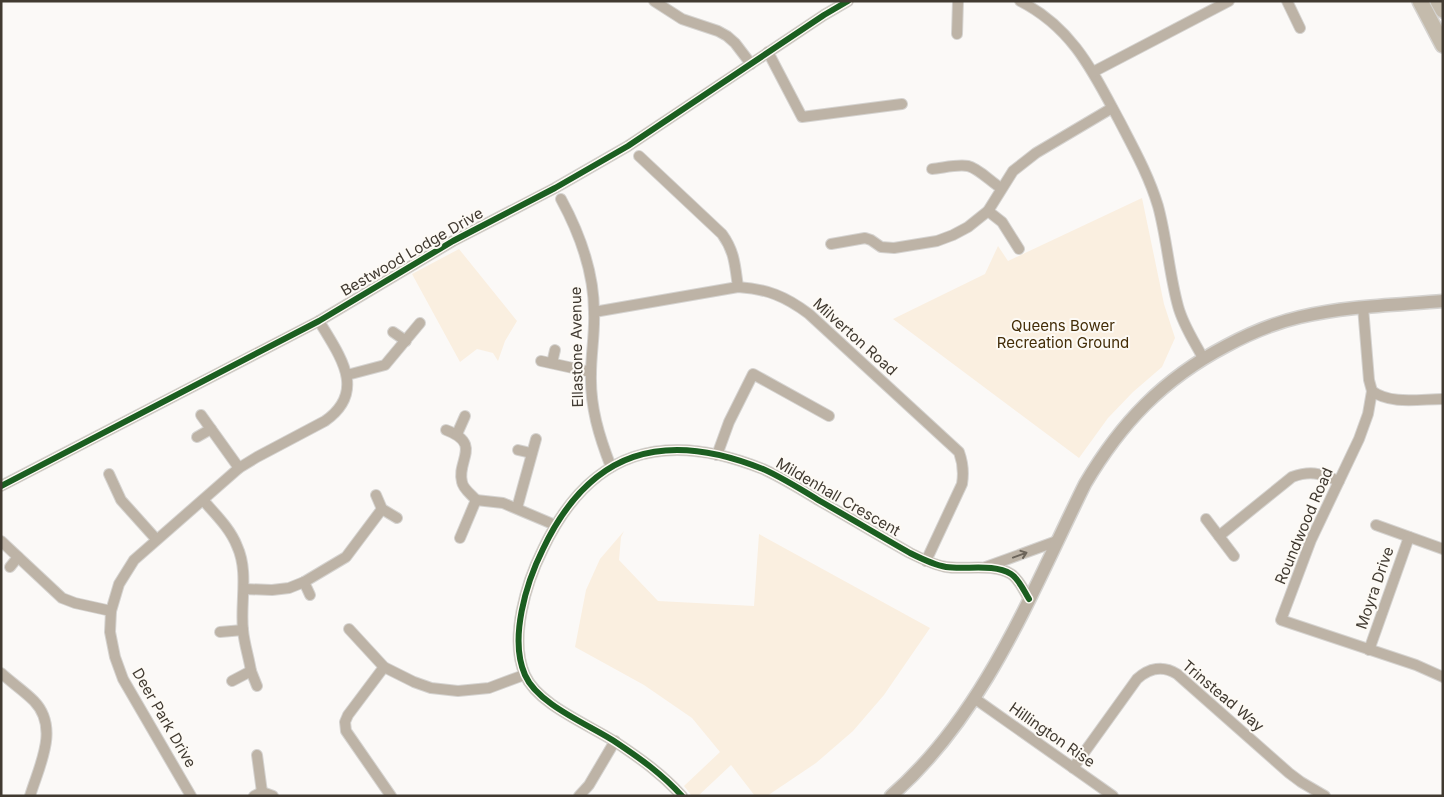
<svg xmlns="http://www.w3.org/2000/svg" width="1444" height="797" viewBox="0 0 1444 797" font-family="Inter,sans-serif">
  <style>
    .green { fill: #faefe0 }
    .lines { fill: none; stroke-linecap: round; stroke-linejoin: round }
    .minor-casing { stroke: #d5d3d0; stroke-width: 12 }
    .tertiary-casing { stroke: #d5d3d0; stroke-width: 15 }
    .secondary-casing { stroke: #d5d3d0; stroke-width: 18 }
    .minor { stroke: #bdb3a6; stroke-width: 10 }
    .tertiary { stroke: #bdb3a6; stroke-width: 12 }
    .secondary { stroke: #c4bbac; stroke-width: 15 }
    .cycleway-casing { stroke: #fdfaf5; stroke-width: 9 }
    .cycleway { stroke: #1b5e20; stroke-width: 6 }
    .oneway { stroke: #6c645a }
    .labels { text-anchor: middle; stroke-width: 4; stroke-linejoin: round; paint-order: stroke }
    .street-label { font-size: 15px; fill: #413a31; stroke: #fdfaf5 }
    .park-label { font-size: 15px; fill: #432d08; stroke: #fdfaf5 }
  </style>
  <rect width="100%" height="100%" fill="#fbf9f7"/>
  <g class="green">
    <polygon points="1142,198 1164,304 1175,338 1162,367 1133,392 1108,418 1079,458 893,319 985,274 998,246 1008,261"/>
    <polygon points="459,249 517,321 505,341 498,361 493,353 477,349 460,362 412,274"/>
    <polygon points="624,531 621,537 619,560 658,601 754,606 759,534 930,628 884,695 853,731 816,763 767,796 755,796 731,765 698,796 692,796 684,786 720,752 692,718 644,685 575,647 586,590 600,559"/>
  </g>
  <g class="lines">
    <g class="minor-casing">
      <g id="minor">
        <polyline points="654,1 682,19 718,31 727,36 735,43 751,64"/>
        <path d="M1020,1c53,27 73,71 100,121 14,27 29,54 38,84 9,33 11,67 20,100 5,19 16,35 25,52"/>
        <polyline points="1287,1 1300,28"/>
        <polyline points="957,34 958,1"/>
        <polyline points="768,52 802,117 902,104"/>
        <polyline points="1093,72 1229,1"/>
        <path d="M639,156l83,78c13,18 13,32 16,53"/>
        <path d="M932,169c11,-1 25,-5 36,-3 10,2 23,16 33,22"/>
        <path d="M561,199c19,35 33,73 33,113 1,21 -3,41 -3,62 -1,33 8,62 20,93"/>
        <polyline points="988,211 1002,222 1019,249"/>
        <polyline points="831,244 865,238 871,240 881,247 894,248 937,241 953,235 968,227 988,211 1013,171 1036,153 1112,108"/>
        <polyline points="1363,307 1369,380 1372,391 1368,414 1359,439 1311,540 1281,620 1416,665 1443,677"/>
        <path d="M594,312l144,-25c29,2 47,9 71,27l150,138c4,11 5,20 3,32l-36,77"/>
        <polyline points="393,332 406,341"/>
        <polyline points="541,361 591,372"/>
        <polyline points="552,363 555,350"/>
        <polyline points="347,375 385,365 420,323"/>
        <path d="M1372,391c19,14 48,8 71,8"/>
        <polyline points="201,415 239,468"/>
        <path d="M446,430c37,14 10,31 16,52 1,7 10,13 14,18"/>
        <polyline points="457,434 465,416"/>
        <polyline points="197,437 211,429"/>
        <polyline points="518,450 531,453"/>
        <polyline points="717,455 729,422 753,374 829,416"/>
        <polyline points="109,474 121,500 156,539"/>
        <polyline points="1,486 319,321 453,241 555,188 628,146 824,15 848,1"/>
        <polyline points="376,495 382,509 397,518"/>
        <path d="M203,500c12,14 27,28 34,46 12,26 3,57 6,84 1,13 6,28 8,41"/>
        <polyline points="476,500 503,503 555,525"/>
        <polyline points="517,508 536,439"/>
        <polyline points="1206,519 1234,556"/>
        <polyline points="1376,525 1443,549"/>
        <path d="M1219,536l73,-59c20,-7 28,-3 47,4"/>
        <polyline points="460,538 476,500"/>
        <polyline points="1,541 62,598 75,603 111,611"/>
        <polyline points="10,567 18,557"/>
        <polyline points="986,567 1057,541"/>
        <polyline points="304,582 310,595"/>
        <polyline points="244,589 272,590 289,588 304,582 346,557 382,509"/>
        <polyline points="349,629 384,667 414,682 431,688 458,691 489,688 524,675"/>
        <polyline points="220,632 243,630"/>
        <polyline points="1369,650 1409,537"/>
        <polyline points="384,667 348,715 345,722 346,731 391,796"/>
        <path d="M1,673c11,10 23,18 33,28 26,27 5,65 -4,95"/>
        <polyline points="232,681 251,671 257,686"/>
        <polyline points="974,698 1113,796"/>
        <polyline points="257,755 262,792"/>
        <path d="M1073,768l64,-89c12,-11 26,-14 40,-5l112,99 12,9 24,14"/>
        <path d="M191,796l-68,-117 -8,-22 -5,-25 1,-21 8,-27 15,-24 105,-92 18,-11 68,-36c43,-30 14,-66 -6,-100"/>
        <polyline points="254,796 262,792 273,796"/>
        <polyline points="579,796 589,785 615,741"/>
        <path d="M682,796c-20,-22 -41,-37 -65,-53 -27,-18 -79,-38 -92,-68 -16,-36 1,-92 18,-126 47,-99 121,-120 220,-80 20,9 39,21 57,32 30,17 60,35 90,52 12,6 24,12 36,14 20,3 47,-4 65,7 8,5 13,17 18,25"/>
      </g>
    </g>
    <g class="tertiary-casing">
      <path id="tertiary" d="M891,796c94,-82 140,-203 194,-312 36,-61 78,-105 141,-138 24,-13 48,-23 74,-29 47,-11 95,-12 143,-16"/>
    </g>
    <g class="secondary-casing">
      <g id="secondary">
        <polyline points="1420,1 1443,45"/>
        <polyline points="1438,1 1443,10"/>
      </g>
    </g>
    <use href="#minor" class="minor"/>
    <use href="#tertiary" class="tertiary"/>
    <use href="#secondary" class="secondary"/>
    <g class="cycleway-casing">
      <g id="cycleway">
        <polyline points="1,486 319,321 453,241 555,188 628,146 824,15 848,1"/>
        <path d="M682,796c-20,-22 -41,-37 -65,-53 -27,-18 -79,-38 -92,-68 -16,-36 1,-92 18,-126 47,-99 121,-120 220,-80 20,9 39,21 57,32 30,17 60,35 90,52 12,6 24,12 36,14 20,3 47,-4 65,7 8,5 13,17 18,25"/>
      </g>
    </g>
    <use href="#cycleway" class="cycleway"/>
  </g>
  <defs><path id="oneway-shaft" d="M-6 0H5M1.5-3L5.5 0L1.5 3" fill="none" stroke-width="1.6" stroke-linecap="round" stroke-linejoin="round" transform="scale(1.25)"/></defs>
  <use class="oneway" href="#oneway-shaft" transform="translate(1020 555) rotate(-20)"/>
  <g class="labels">
    <g class="street-label">
      <text transform="translate(412 252) rotate(-30)" y="5">Bestwood Lodge Drive</text>
      <text transform="translate(855 337) rotate(42)" y="5">Milverton Road</text>
      <text transform="translate(577 347) rotate(-91)" y="5">Ellastone Avenue</text>
      <text transform="translate(838 497) rotate(30)" y="5">Mildenhall Crescent</text>
      <text transform="translate(1304 526) rotate(-67)" y="5">Roundwood Road</text>
      <text transform="translate(1375 588) rotate(-71)" y="5">Moyra Drive</text>
      <text transform="translate(1223 696) rotate(40)" y="5">Trinstead Way</text>
      <text transform="translate(164 718) rotate(60)" y="5">Deer Park Drive</text>
      <text transform="translate(1052 735) rotate(35)" y="5">Hillington Rise</text>
    </g>
    <g class="park-label">
      <text x="1063" y="331">Queens Bower<tspan x="1063" dy="17">Recreation Ground</tspan></text>
    </g>
  </g>
  <rect width="1444" height="797" fill="none" stroke="#413a31" stroke-width="5"/>
</svg>
